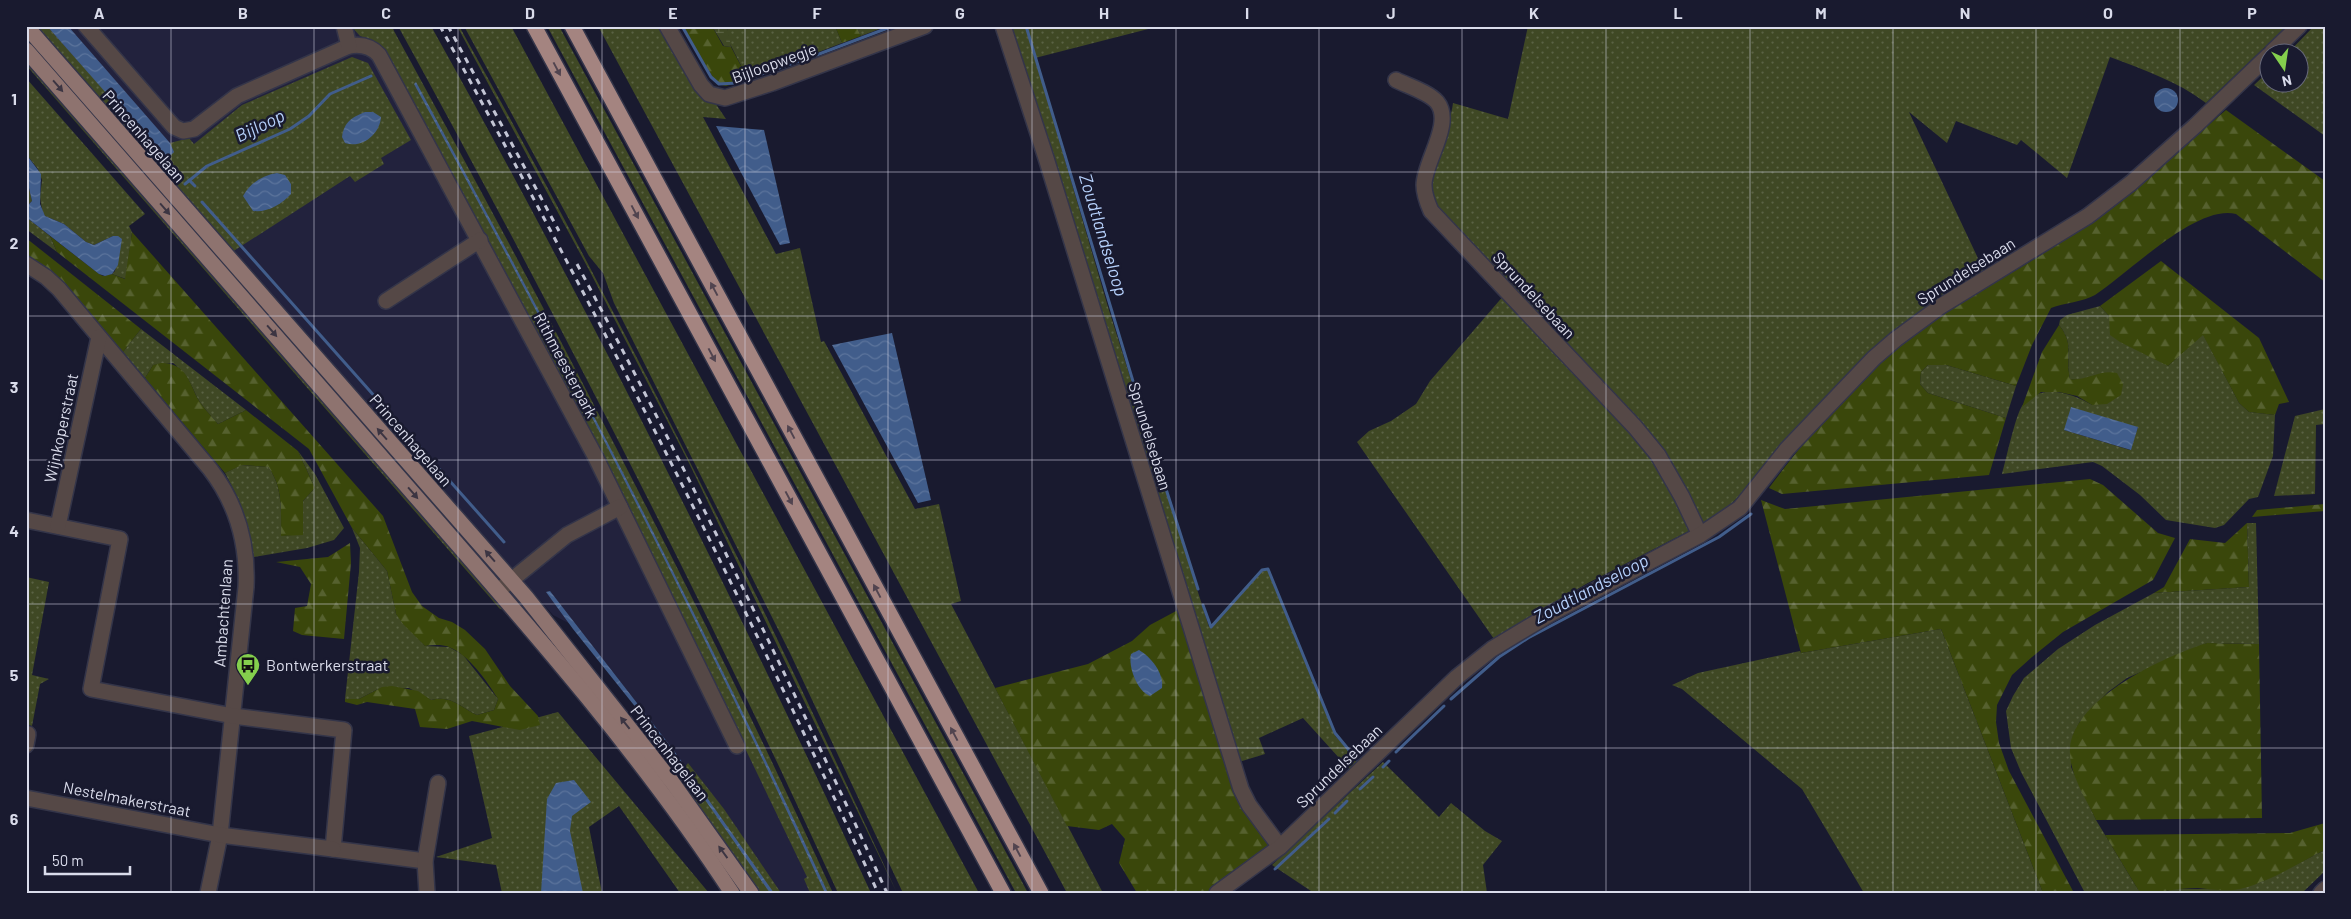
<svg xmlns="http://www.w3.org/2000/svg" width="2351" height="919" viewBox="0 0 2351 919" font-family="Barlow,sans-serif">
  <style>
    .built { fill: #22223d }
    .green { fill: url(#green-dots); fill-rule: evenodd }
    .forest { fill: url(#forest-firs) }
    .wetland { fill: url(#wetland-marsh) }
    .water { fill: url(#water-waves) }
    .lines { fill: none; stroke-linecap: round; stroke-linejoin: round }
    .stream { stroke: #415d8b; stroke-width: 3 }
    .minor-casing { stroke: #343549; stroke-width: 18 }
    .major-casing { stroke: #343549; stroke-width: 18 }
    .highway-casing { stroke: #343549; stroke-width: 18 }
    .minor { stroke: #554846; stroke-width: 15 }
    .major { stroke: #8e736f; stroke-width: 15 }
    .highway { stroke: #a48480; stroke-width: 15 }
    .rail { stroke: #c3c5d5; stroke-width: 3; stroke-dasharray: 6 6; stroke-linecap: butt }
    .oneway { fill: #51444f }
    .oneway2 { fill: #3c3542 }
    .grid { fill: none; stroke: #dadceb; stroke-width: 1; stroke-opacity: 0.55 }
    .labels { text-anchor: middle; stroke-width: 5; stroke-linejoin: round; paint-order: stroke }
    .street-label { font-size: 16px; fill: #dadceb; stroke: #191a2f }
    .poi-label { font-size: 16px; fill: #dadceb; stroke: #191a2f; text-anchor: start }
    .water-label { font-size: 18px; font-style: italic; fill: #b6d1fc; stroke: #191a2f }
    .neatline { fill: none; stroke: #dadceb; stroke-width: 2 }
    .grid-label { font-size: 16px; text-anchor: middle; font-weight: bold; fill: #dadceb }
  </style>
  <defs>
    <pattern id="green-dots" width="8" height="8" patternUnits="userSpaceOnUse" patternTransform="scale(1.25)"><rect width="8" height="8" fill="#3f4824"/><path d="M2 2h.1M6 6h.1" fill="none" stroke="#5a6244" stroke-width="1.8" stroke-linecap="round"/></pattern>
    <pattern id="forest-firs" width="22" height="20" patternUnits="userSpaceOnUse" patternTransform="scale(1.25)"><rect width="22" height="20" fill="#3a470b"/><path d="M5 1l3.5 6h-7zM16 11l3.5 6h-7z" fill="#56612f"/></pattern>
    <pattern id="wetland-marsh" width="20" height="14" patternUnits="userSpaceOnUse" patternTransform="scale(1.25)"><rect width="20" height="14" fill="#3f4824"/><path d="M1 5h8M5 5V1M11 12h8M15 12V8" fill="none" stroke="#5a6244"/></pattern>
    <pattern id="water-waves" width="16" height="10" patternUnits="userSpaceOnUse" patternTransform="scale(1.25)"><rect width="16" height="10" fill="#415d8b"/><path d="M0 5q4-4 8 0t8 0" fill="none" stroke="#5c749c"/></pattern>
  </defs>
  <rect width="100%" height="100%" fill="#191a2f"/>
  <polygon class="built" points="40,26 390,26 831,893 774,893 675,752 576,627 553,615 279,306"/>
  <g class="green">
    <polygon points="32,26 47,26 164,157 173,150 170,143 189,138 194,144 242,105 352,57 368,63 411,140 381,158 384,164 355,182 350,176 229,254"/>
    <path d="M351,26h41l2,5c155,283 305,568 439,862h-23l-6,-14 3,-2c-67,-139 -133,-278 -203,-416 -70,-136 -143,-270 -216,-404l-18,-17 -10,-4z"/>
    <path d="M398,26h33c158,283 304,573 440,867h-33c-135,-295 -284,-583 -440,-867z"/>
    <path d="M457,26h2c158,283 303,573 438,867l-209,-432 -100,-193z"/>
    <polygon points="464,26 511,26 979,893 903,893 790,653 614,303 603,273 589,256"/>
    <polygon points="547,26 559,26 1028,893 1016,893"/>
    <polygon points="598,26 663,26 726,119 703,117 776,254 800,248 821,342 824,341 915,509 939,504 961,601 951,604 1103,893 1067,893"/>
    <polygon points="727,26 835,26 842,43 748,79 729,42"/>
    <polygon points="856,26 887,26 861,36"/>
    <polygon points="1012,26 1160,26 1035,58 1108,307 1209,627 1259,572 1265,569 1268,570 1336,737 1359,761 1350,770 1303,718 1259,738 1265,754 1239,762 1177,573"/>
    <path d="M1528,26h759l-81,77c-29,-22 -62,-33 -96,-46l-43,121 -46,-38 -4,5 -61,-24 -9,22 -38,-31 75,159 -75,49 -28,22 -135,147 -17,17 -29,20c-10,-36 -26,-59 -48,-88l-202,-217c-6,-8 -15,-16 -18,-26 -7,-25 18,-65 21,-92l55,16z"/>
    <polygon points="2314,26 2325,26 2325,136 2254,85 2268,72 2268,82 2298,82 2298,52 2289,52"/>
    <polygon points="26,56 505,610 500,609 26,65"/>
    <polygon points="26,78 145,214 129,226 132,232 126,279 112,274 115,271 120,241 113,236 94,245 86,242 64,224 45,216 42,210 40,197 42,180 38,169 26,154"/>
    <polygon points="26,175 32,201 29,204 26,202"/>
    <polygon points="26,217 50,236 57,252 26,229"/>
    <polygon points="1505,294 1646,445 1688,518 1689,531 1586,584 1494,639 1357,442 1369,431 1391,421 1416,404 1430,381"/>
    <path d="M2100,306l9,10 59,50 35,-32 36,69 10,9 26,3 -2,41 -15,41 -9,2 -25,26 -9,3 -49,-8 -26,-25 -38,-29 -9,-4 -91,12c4,-14 13,-57 20,-68 17,-24 50,-13 70,-1l4,-30 -15,5 -11,-1c-5,-21 5,-35 -11,-54l1,-5 7,-5zM2138,427l-8,23 -66,-20z"/>
    <path d="M141,329l105,81 -28,14c-6,-8 -15,-16 -20,-25 -9,-18 -9,-23 -25,-36l-20,2 -8,13 -22,-26z"/>
    <polygon points="1928,365 1946,365 2016,386 2006,418 1928,393 1920,384 1921,372"/>
    <polygon points="2325,409 2325,424 2316,425 2315,494 2274,496 2295,416"/>
    <path d="M298,451l17,23 29,54 -10,12 -27,8 -53,9 -15,-57 -14,-27 16,-8 27,2c15,19 13,45 13,69l22,-2v-33l12,-13z"/>
    <polygon points="2247,523 2256,523 2259,644 2207,643 2127,678 2108,692 2080,721 2073,735 2071,767 2096,820 2140,893 2085,893 2021,772 2011,748 2006,711 2013,696 2024,678 2058,649 2095,625 2154,593 2249,587"/>
    <path d="M352,528l35,43 9,43 29,32 24,1 14,8 35,44 -4,11 -17,5c-19,-9 -25,-20 -46,-15l-22,-12 -31,1 -19,10h-14l14,-127 1,-24z"/>
    <polygon points="26,577 49,582 32,675 49,679 40,684 32,726 26,724"/>
    <polygon points="1941,629 2043,893 1864,893 1802,789 1682,689 1672,685 1698,673 1800,651 1801,653"/>
    <polygon points="558,712 709,893 680,893 619,806 589,827 602,893 502,893 496,865 436,857 492,838 469,736"/>
    <polygon points="1383,762 1439,817 1451,803 1485,831 1502,841 1483,865 1487,893 1314,893 1272,865"/>
    <polygon points="688,763 724,809 781,893 754,893 675,780"/>
    <polygon points="2325,850 2325,871 2302,893 2162,893 2172,889 2217,889 2259,883"/>
  </g>
  <g class="forest">
    <polygon points="682,26 712,26 723,46 731,47 748,79 726,86 717,84"/>
    <polygon points="835,26 856,26 861,36 842,43"/>
    <path d="M2226,110l99,71v101l-89,-68c-40,-10 -107,59 -141,81 -12,7 -31,8 -44,13l-19,37 -16,41 -70,-21h-18l-7,7 -1,12 8,9 78,25 -17,57 -207,19 -13,-6c41,-55 94,-118 151,-158 49,-35 104,-62 153,-96 54,-37 104,-82 153,-124z"/>
    <path d="M132,232l251,284 29,76 10,14 17,12 13,4 13,8 20,19 25,37 28,30 2,9 -20,5 -48,-9 -25,8 -27,-2 -5,-18 -48,-7 -10,3 -12,-3v-3h14l23,-12 10,-1 26,5 13,9c21,-5 27,6 46,15l17,-5 4,-11c-11,-18 -29,-44 -49,-52 -8,-3 -16,-2 -24,-1l-22,-22 -7,-10 -9,-43 -35,-43 -43,-79 -252,-197 -7,-16 49,38 4,2 9,-2 13,5z"/>
    <polygon points="26,238 141,329 123,352 57,276 26,257"/>
    <polygon points="2161,261 2259,338 2289,402 2279,404 2275,415 2249,412 2239,403 2203,335 2168,366 2120,342 2110,335 2109,316 2100,306"/>
    <path d="M2059,325c16,19 6,32 11,54 17,2 30,-10 47,-6l6,11 -2,11 -14,9 -15,1 -15,-9 -18,-4h-18l-19,15 20,-55z"/>
    <path d="M161,363c25,0 27,17 37,36 5,9 14,17 20,25l28,-14 52,41 17,37 -12,13v34l-22,1c0,-24 2,-50 -13,-69l-26,-2 -17,8 -80,-95 8,-13z"/>
    <polygon points="2090,479 2103,485 2158,533 2175,538 2153,580 2063,632 2032,657 2012,675 1997,705 1996,722 1999,743 2009,771 2074,893 2043,893 1941,629 1801,653 1761,500 1785,509"/>
    <polygon points="2325,504 2325,511 2252,517 2257,510"/>
    <polygon points="2247,523 2249,587 2154,593 2164,587 2190,539 2225,543"/>
    <polygon points="350,543 351,563 344,639 302,635 293,631 295,608 307,606 311,584 300,567 276,562 328,557"/>
    <polygon points="1178,610 1237,793 1274,847 1208,893 1137,893 1119,863 1125,839 1112,824 1099,830 1067,826 995,688 1088,664 1132,641 1150,625"/>
    <path d="M2207,643l52,1 3,174 -166,2c-10,-22 -28,-47 -26,-72 4,-50 95,-92 137,-105z"/>
    <path d="M2325,823v27c-27,13 -55,32 -85,39 -13,3 -29,0 -42,-1 -20,0 -38,5 -58,5l-35,-58 185,-2z"/>
  </g>
  <polygon class="wetland" points="712,26 727,26 731,47 724,46"/>
  <g class="water">
    <polygon points="47,26 68,26 170,143 174,152 170,156 164,157 158,152"/>
    <path d="M416,82c145,266 285,535 412,811h-3c-126,-275 -266,-544 -411,-809z"/>
    <circle cx="2166" cy="100" r="12"/>
    <path d="M365,112h8l8,5c-1,17 -19,32 -36,26l-3,-6c2,-15 10,-20 23,-25z"/>
    <polygon points="716,126 764,130 790,243 780,245"/>
    <polygon points="26,154 41,174 40,204 45,216 64,224 86,242 94,245 113,236 118,236 122,239 118,265 112,274 105,276 99,274 26,217 26,202 29,204 32,201 26,175"/>
    <path d="M277,173l8,2 6,9v10c-9,10 -24,19 -38,17l-10,-15c7,-13 20,-21 34,-23z"/>
    <polygon points="892,333 931,500 918,503 832,345"/>
    <polygon points="2071,407 2138,427 2131,450 2064,430"/>
    <polygon points="550,591 675,752 774,893 770,893 673,754 573,629 546,592"/>
    <path d="M1139,650c12,7 25,23 23,38l-12,8c-13,-5 -22,-29 -19,-42z"/>
    <polygon points="574,780 591,802 572,816 570,831 583,893 541,893 547,799 556,783"/>
  </g>
  <g class="lines">
    <g class="stream">
      <polyline points="682,26 711,77 719,84 736,83 799,61"/>
      <polyline points="1026,26 1154,451"/>
      <polyline points="814,56 893,26"/>
      <polyline points="189,180 195,186"/>
      <polyline points="185,184 207,166 290,129 309,116 330,94 371,76"/>
      <polyline points="202,202 504,542"/>
      <polyline points="1159,467 1198,589"/>
      <polyline points="1203,605 1211,627 1262,570 1268,569 1335,733 1358,761"/>
      <polyline points="1451,699 1499,657 1528,638 1719,537 1751,514"/>
      <polyline points="1396,752 1444,706"/>
      <polyline points="1383,767 1389,761"/>
      <polyline points="1360,789 1373,777"/>
      <polyline points="1335,813 1347,801"/>
      <polyline points="1275,869 1329,819"/>
    </g>
    <g class="minor-casing">
      <g id="minor">
        <path d="M86,26l88,101 9,4 11,-2 43,-33 112,-50c11,-2 22,0 30,9l216,401 142,290"/>
        <polyline points="344,26 349,46"/>
        <polyline points="667,26 701,85 709,94 725,98 772,83 925,26"/>
        <polyline points="1003,26 1046,158 1241,789 1249,805 1280,847"/>
        <polyline points="2272,52 2299,26"/>
        <path d="M1396,80c12,6 32,12 41,22 17,21 -13,60 -13,83 0,9 3,17 7,26l204,216 23,28 24,42 18,38"/>
        <path d="M26,264l20,13 13,12 151,180c27,35 38,75 36,118l-26,248 -12,58"/>
        <polyline points="386,301 480,240"/>
        <polyline points="26,520 120,539 91,689 233,716 344,730 333,849 425,861"/>
        <polyline points="58,526 99,337"/>
        <polyline points="498,591 567,535 620,507"/>
        <polyline points="26,745 28,734"/>
        <polyline points="26,798 220,835 333,849"/>
        <polyline points="427,893 425,861 438,783"/>
        <polyline points="1217,893 1280,847 1457,677 1492,649 1552,613 1700,535 1740,508 1787,449 1874,358 1896,339 1941,306 2088,216 2131,183 2195,126 2268,56"/>
        <polyline points="2321,893 2325,889"/>
      </g>
    </g>
    <g class="major-casing">
      <g id="major">
        <polyline points="26,26 526,597 672,782 751,893"/>
        <path d="M26,50c126,144 252,289 378,433 115,132 232,263 328,410"/>
      </g>
    </g>
    <g class="highway-casing">
      <g id="highway">
        <polyline points="534,26 1003,893"/>
        <polyline points="572,26 1041,893"/>
      </g>
    </g>
    <use href="#minor" class="minor"/>
    <use href="#major" class="major"/>
    <use href="#highway" class="highway"/>
    <g class="rail">
      <path d="M440,26c156,284 304,572 438,867"/>
      <polyline points="448,26 559,231"/>
      <path d="M577,264c110,206 213,416 310,629"/>
    </g>
  </g>
  <defs><path id="oneway-solid" d="M-6-.8H1V-3.2L6.5 0L1 3.2V.8H-6Z" transform="scale(1.25)"/></defs>
  <g class="oneway">
    <use href="#oneway-solid" transform="translate(557 69) rotate(62)"/>
    <use href="#oneway-solid" transform="translate(635 212) rotate(62)"/>
    <use href="#oneway-solid" transform="translate(714 289) rotate(-118)"/>
    <use href="#oneway-solid" transform="translate(712 355) rotate(62)"/>
    <use href="#oneway-solid" transform="translate(791 432) rotate(-118)"/>
    <use href="#oneway-solid" transform="translate(789 498) rotate(62)"/>
    <use href="#oneway-solid" transform="translate(877 591) rotate(-118)"/>
    <use href="#oneway-solid" transform="translate(954 734) rotate(-118)"/>
    <use href="#oneway-solid" transform="translate(1017 850) rotate(-118)"/>
  </g>
  <g class="oneway2">
    <use href="#oneway-solid" transform="translate(58 86) rotate(49)"/>
    <use href="#oneway-solid" transform="translate(165 209) rotate(49)"/>
    <use href="#oneway-solid" transform="translate(272 331) rotate(49)"/>
    <use href="#oneway-solid" transform="translate(382 434) rotate(-131)"/>
    <use href="#oneway-solid" transform="translate(413 493) rotate(49)"/>
    <use href="#oneway-solid" transform="translate(490 556) rotate(-131)"/>
    <use href="#oneway-solid" transform="translate(625 723) rotate(-128)"/>
    <use href="#oneway-solid" transform="translate(723 852) rotate(-126)"/>
  </g>
  <path class="grid" d="M171,26v867M314,26v867M458,26v867M602,26v867M745,26v867M888,26v867M1032,26v867M1176,26v867M1319,26v867M1462,26v867M1606,26v867M1750,26v867M1893,26v867M2036,26v867M2180,26v867M26,172h2299M26,316h2299M26,460h2299M26,604h2299M26,748h2299"/>
  <defs>
    <g id="bus-pin" transform="scale(1.25)"><path d="M0 17L-7.5 6A9.5 9.5 0 1 1 7.5 6Z" fill="#84cf4d" stroke="#191a2f"/><path d="M-5-6H5V4H4V6H2V4H-2V6H-4V4H-5ZM-3.5-4V0h7V-4ZM-3.5 1.2v1.5H-2V1.2ZM2 1.2v1.5H3.5V1.2Z" fill="#111"/></g>
  </defs>
  <g fill-rule="evenodd">
    <use href="#bus-pin" x="248" y="665"/>
  </g>
  <g class="labels">
    <g class="street-label">
      <text transform="translate(774 63) rotate(-20)" y="6">Bijloopwegje</text>
      <text transform="translate(144 136) rotate(49)" y="6">Princenhagelaan</text>
      <text transform="translate(1966 271) rotate(-32)" y="6">Sprundelsebaan</text>
      <text transform="translate(1534 295) rotate(47)" y="6">Sprundelsebaan</text>
      <text transform="translate(566 365) rotate(62)" y="6">Rithmeesterpark</text>
      <text transform="translate(61 428) rotate(-78)" y="6">Wijnkoperstraat</text>
      <text transform="translate(1150 436) rotate(73)" y="6">Sprundelsebaan</text>
      <text transform="translate(411 440) rotate(49)" y="6">Princenhagelaan</text>
      <text transform="translate(223 613) rotate(-86)" y="6">Ambachtenlaan</text>
      <text transform="translate(670 753) rotate(52)" y="6">Princenhagelaan</text>
      <text transform="translate(1339 766) rotate(-44)" y="6">Sprundelsebaan</text>
      <text transform="translate(127 799) rotate(11)" y="6">Nestelmakerstraat</text>
    </g>
    <g class="poi-label">
      <text x="266" y="671">Bontwerkerstraat</text>
    </g>
    <g class="water-label">
      <text transform="translate(260 126) rotate(-26)" y="6">Bijloop</text>
      <text transform="translate(1103 235) rotate(73)" y="6">Zoudtlandseloop</text>
      <text transform="translate(1591 589) rotate(-28)" y="6">Zoudtlandseloop</text>
    </g>
  </g>
  <rect width="2351" height="919" fill="none" stroke="#191a2f" stroke-width="55"/>
  <g transform="translate(2284 68) rotate(167)"><circle r="24" fill="#191a2f" stroke="#66687a"/>
  <path d="M0-4L9 19L0 12L-9 19Z" fill="#84cf4d"/>
  <text y="-8" font-size="14" font-weight="bold" text-anchor="middle" fill="#dadceb">N</text>
  </g>
  <path d="M45 866v8h85v-8" fill="none" stroke="#dadceb" stroke-width="2.5"/>
  <text x="52" y="866" font-size="15" fill="#dadceb" stroke="#191a2f" stroke-width="4" paint-order="stroke">50 m</text>
  <rect x="28" y="28" width="2296" height="864" class="neatline"/>
  <g class="grid-label">
    <text x="99" y="19">A</text>
    <text x="243" y="19">B</text>
    <text x="386" y="19">C</text>
    <text x="530" y="19">D</text>
    <text x="673" y="19">E</text>
    <text x="817" y="19">F</text>
    <text x="960" y="19">G</text>
    <text x="1104" y="19">H</text>
    <text x="1247" y="19">I</text>
    <text x="1391" y="19">J</text>
    <text x="1534" y="19">K</text>
    <text x="1678" y="19">L</text>
    <text x="1821" y="19">M</text>
    <text x="1965" y="19">N</text>
    <text x="2108" y="19">O</text>
    <text x="2252" y="19">P</text>
    <text x="14" y="105">1</text>
    <text x="14" y="249">2</text>
    <text x="14" y="393">3</text>
    <text x="14" y="537">4</text>
    <text x="14" y="681">5</text>
    <text x="14" y="825">6</text>
  </g>
</svg>
